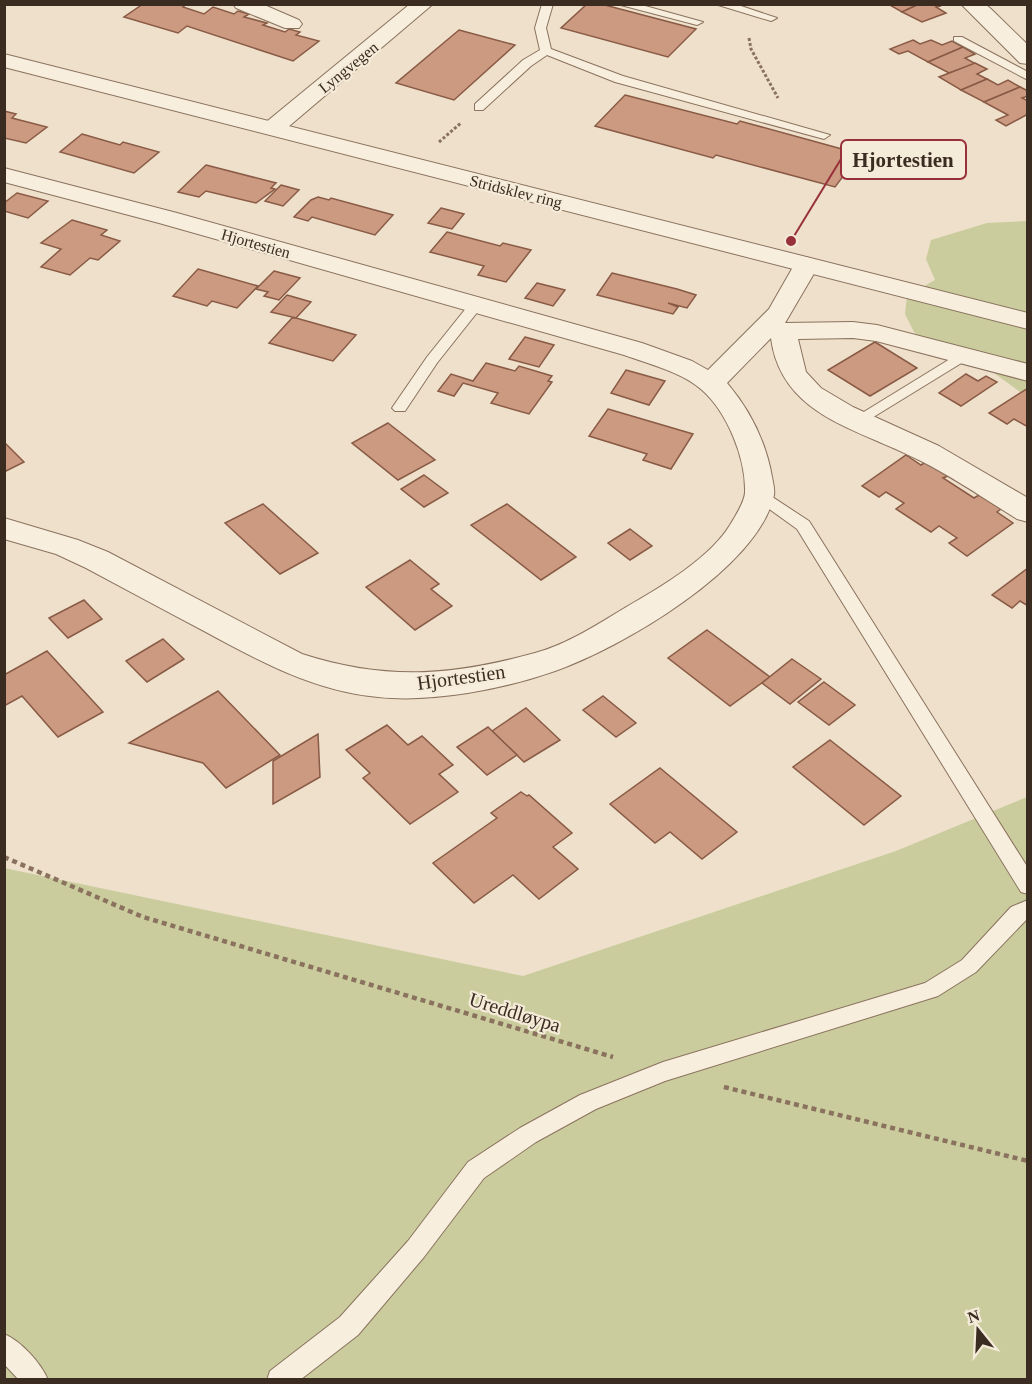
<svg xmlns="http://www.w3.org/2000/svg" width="1032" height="1384" viewBox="0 0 1032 1384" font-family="Georgia,serif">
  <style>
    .green { fill: #cacc9d }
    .building { fill: #cb9a81; stroke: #895a45; stroke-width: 1.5 }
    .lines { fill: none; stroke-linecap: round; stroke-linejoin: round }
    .service-casing { stroke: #8a725e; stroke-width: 2 }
    .minor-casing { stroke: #8a725e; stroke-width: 2 }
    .tertiary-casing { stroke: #8a725e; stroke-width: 2 }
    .path-far1 { stroke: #8a725e; stroke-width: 3; stroke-dasharray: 3 2; stroke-linecap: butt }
    .path { stroke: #8a725e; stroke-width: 4.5; stroke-dasharray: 5 4; stroke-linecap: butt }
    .service { fill: #f8eedd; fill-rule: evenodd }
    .minor { fill: #f8eedd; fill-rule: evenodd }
    .tertiary { fill: #f8eedd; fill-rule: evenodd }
    .labels { text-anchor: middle; stroke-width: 4.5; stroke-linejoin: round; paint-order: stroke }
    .far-street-label { font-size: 16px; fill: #3b2c21; stroke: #f5ebd9 }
    .street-label { font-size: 20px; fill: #3b2c21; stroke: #f5ebd9 }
    .leader { fill: none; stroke: #983039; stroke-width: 2 }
    .callout-dot { fill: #983039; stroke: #f5ebd9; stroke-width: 2 }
    .callout { fill: #f5ebd9; stroke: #983039; stroke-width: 2 }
    .callout-label { font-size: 21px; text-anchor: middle; font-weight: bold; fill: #3b2c21 }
  </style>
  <rect width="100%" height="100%" fill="#eee0ca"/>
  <g class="green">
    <polygon points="1027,221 1027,397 968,354 933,349 914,332 905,314 907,296 935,280 926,259 931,240 987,223"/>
    <polygon points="1027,797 1027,1379 5,1379 4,868 523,976 896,851"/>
  </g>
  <g class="building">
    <polygon points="143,4 186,4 183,7 204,14 213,7 234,14 238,11 249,14 244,17 267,23 263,25 285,32 289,29 300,32 296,35 319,41 293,61 187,26 178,33 124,17"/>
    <polygon points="587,4 601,4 696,29 668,57 561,28"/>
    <polygon points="888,4 919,4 902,12"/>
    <polygon points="919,4 938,4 940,6 936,7 946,13 922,22 902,12"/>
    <polygon points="459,30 515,45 454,100 396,83"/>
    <polygon points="913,40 920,44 931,40 942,45 952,41 963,47 928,62 908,51 899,54 890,49"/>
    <polygon points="963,47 975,54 965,58 976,64 949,73 928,62"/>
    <polygon points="975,63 987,69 977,74 987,79 961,90 939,77"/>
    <polygon points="987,79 998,85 1008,80 1020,87 984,102 961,90"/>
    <polygon points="1020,87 1028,91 1028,96 1022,98 1028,101 1028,114 1006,126 996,120 1008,115 984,102"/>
    <polygon points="625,95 737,124 740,121 860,154 835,187 716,155 713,158 595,126"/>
    <polygon points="4,111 16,114 12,118 47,127 26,143 4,138"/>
    <polygon points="82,134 120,145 123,142 159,152 134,173 60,152"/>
    <polygon points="206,165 276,183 271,188 275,189 256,203 206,191 199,197 178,192"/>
    <polygon points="281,185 299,190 283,206 265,201"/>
    <polygon points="17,193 48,201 28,218 4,211 4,203"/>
    <polygon points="318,197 329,200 331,198 393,215 375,235 312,217 308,221 294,217 311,200"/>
    <polygon points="441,208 464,214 452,229 428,223"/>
    <polygon points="72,220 107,230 101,235 120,241 98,260 90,258 70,275 41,267 61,249 41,243"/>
    <polygon points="447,232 500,246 503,243 531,250 506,282 478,275 484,266 430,252"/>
    <polygon points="198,269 258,286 237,308 212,301 207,306 173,296"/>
    <polygon points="274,271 300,278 279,300 264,296 268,292 256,289"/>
    <polygon points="612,273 677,289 696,295 687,308 668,303 678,307 673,314 597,295"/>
    <polygon points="537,283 565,290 553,306 525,298"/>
    <polygon points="287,295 311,302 296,318 271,312"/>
    <polygon points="292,318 296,318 356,335 333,361 269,343"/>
    <polygon points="525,337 554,345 539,367 509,359"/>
    <polygon points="875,342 917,368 870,396 828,370"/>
    <polygon points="486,363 515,371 519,366 552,376 548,381 552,382 529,414 491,403 498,393 463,383 454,396 438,391 451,374 473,381"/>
    <polygon points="626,370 665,381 649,405 611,393"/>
    <polygon points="966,374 978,381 986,376 997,382 961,406 939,393"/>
    <polygon points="1028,388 1028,427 1014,419 1007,424 989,413"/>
    <polygon points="608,409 693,434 671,469 643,460 647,454 589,436"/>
    <polygon points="388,423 435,460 398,480 352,443"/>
    <polygon points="4,442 24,462 4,472"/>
    <polygon points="906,455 921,465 926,462 948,476 943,478 974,498 979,495 1001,509 997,512 1013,523 967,556 949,543 957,538 939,526 931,532 896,509 904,503 886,492 879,497 862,486"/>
    <polygon points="424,475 448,493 424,507 401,489"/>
    <polygon points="263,504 318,553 280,574 225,523"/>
    <polygon points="507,504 576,557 541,580 471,525"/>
    <polygon points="630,529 652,546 630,560 608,543"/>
    <polygon points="410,560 439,584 431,589 452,606 415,630 366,587"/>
    <polygon points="1028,568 1028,606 1020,601 1012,608 992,595"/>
    <polygon points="84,600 102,619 68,638 49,618"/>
    <polygon points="707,630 770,677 730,706 668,658"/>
    <polygon points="163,639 184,659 147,682 126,661"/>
    <polygon points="47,651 103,712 58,737 22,696 4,706 4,675"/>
    <polygon points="792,659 821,679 790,704 762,683"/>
    <polygon points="824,682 855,705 829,725 798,702"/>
    <polygon points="218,691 280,755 226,788 203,763 129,743"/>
    <polygon points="603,696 636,723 616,737 583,710"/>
    <polygon points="526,708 560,740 524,762 492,731"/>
    <polygon points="387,725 408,745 422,736 453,765 439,774 458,792 410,824 363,778 370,773 346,750"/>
    <polygon points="488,727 517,755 487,775 457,747"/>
    <polygon points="318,734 320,777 273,804 273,761"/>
    <polygon points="830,740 901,796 864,825 793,767"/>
    <polygon points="660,768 737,832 702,859 670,832 655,843 610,804"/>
    <polygon points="521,792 527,796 529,795 572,833 553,847 578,869 539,899 513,875 474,903 433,863 497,818 491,813"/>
  </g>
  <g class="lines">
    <g class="service-casing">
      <g id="service">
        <polygon points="542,4 553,4 546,28 551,49 623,76 830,135 824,139 615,82 547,55 531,66 483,110 475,110 475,104 523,60 540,50 535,28"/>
        <polygon points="617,4 638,4 703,22 697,25"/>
        <polygon points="715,4 735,4 777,18 771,21"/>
        <polygon points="954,37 962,37 1028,72 1028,80 954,41"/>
        <polygon points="476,301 483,305 437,363 405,411 395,411 392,408 427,357 471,302"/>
        <polygon points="963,351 968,353 970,356 968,359 862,424 857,426 849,421"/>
        <polygon points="760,489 809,521 1028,868 1028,894 1021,892 797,529 754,498 752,494"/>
        <polygon points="1028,900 1028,918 976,972 938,996 665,1081 596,1109 536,1142 484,1178 424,1257 358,1335 300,1380 267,1380 270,1371 340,1317 408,1241 468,1162 520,1128 580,1095 663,1062 925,983 962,960 1011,907"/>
        <path d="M4,1334c17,7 37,29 44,46h-29l-15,-16z"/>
      </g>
    </g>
    <g class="minor-casing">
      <g id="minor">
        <polygon points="233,4 262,4 299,20 302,24 299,28 285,28 236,8"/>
        <polygon points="410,4 433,4 281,133 265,133 262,128 265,123"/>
        <polygon points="961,4 985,4 991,9 1028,45 1028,64 1020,63"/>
        <path d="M4,168l173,45 465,130 50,18 16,9 61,-61 28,-49 9,-3 9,3 4,5 -34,58 68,-1 24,3 151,39v17l-152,-40 -23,-3 -55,1 8,33 15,16 32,19 86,39 89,52v24l-11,-3c-32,-20 -64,-42 -98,-59 -60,-31 -138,-44 -148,-122l-44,45c23,27 39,59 45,94 1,5 3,13 2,18 -15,73 -153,153 -219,176 -51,18 -123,32 -177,26 -64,-6 -119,-36 -174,-66 -40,-21 -79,-42 -118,-63l-30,-14 -52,-15v-21l74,22 30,12 194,102c84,27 149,22 233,-1 33,-9 63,-29 93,-47 33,-19 82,-48 102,-81 5,-8 15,-24 15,-33 1,-34 -18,-80 -43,-102 -20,-18 -53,-26 -78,-35l-465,-132 -155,-41z"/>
      </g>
    </g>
    <g class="tertiary-casing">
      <polygon id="tertiary" points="4,54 1028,313 1028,329 4,67"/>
    </g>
    <g class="path-far1">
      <polyline points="749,38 751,49 778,98"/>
      <polyline points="439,142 461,123"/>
    </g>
    <g class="path">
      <polyline points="4,857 143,917 613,1057"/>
      <polyline points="724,1087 1028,1161"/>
    </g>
    <use href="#service" class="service"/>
    <use href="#minor" class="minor"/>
    <use href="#tertiary" class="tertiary"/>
  </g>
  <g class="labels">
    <g class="far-street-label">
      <text transform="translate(348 67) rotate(-39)" y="6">Lyngvegen</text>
      <text transform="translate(516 191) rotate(14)" y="6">Stridsklev ring</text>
      <text transform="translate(256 243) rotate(16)" y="6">Hjortestien</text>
    </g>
    <g class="street-label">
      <text transform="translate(461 677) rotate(-8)" y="7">Hjortestien</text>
      <text transform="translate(515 1012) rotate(17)" y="7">Ureddløypa</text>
    </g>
  </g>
  <path class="leader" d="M791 241L841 159"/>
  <circle class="callout-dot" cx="791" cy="241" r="6"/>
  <rect class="callout" x="841" y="140" width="125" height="39" rx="6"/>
  <g class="callout-label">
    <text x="903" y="167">Hjortestien</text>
  </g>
  <rect width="1032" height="1384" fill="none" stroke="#3b2c21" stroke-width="12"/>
  <g transform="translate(978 1330) rotate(342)" stroke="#f5ebd9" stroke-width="4.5" paint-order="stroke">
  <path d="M0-4.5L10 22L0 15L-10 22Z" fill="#3b2c21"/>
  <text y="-9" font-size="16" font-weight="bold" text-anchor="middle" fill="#3b2c21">N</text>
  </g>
</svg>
